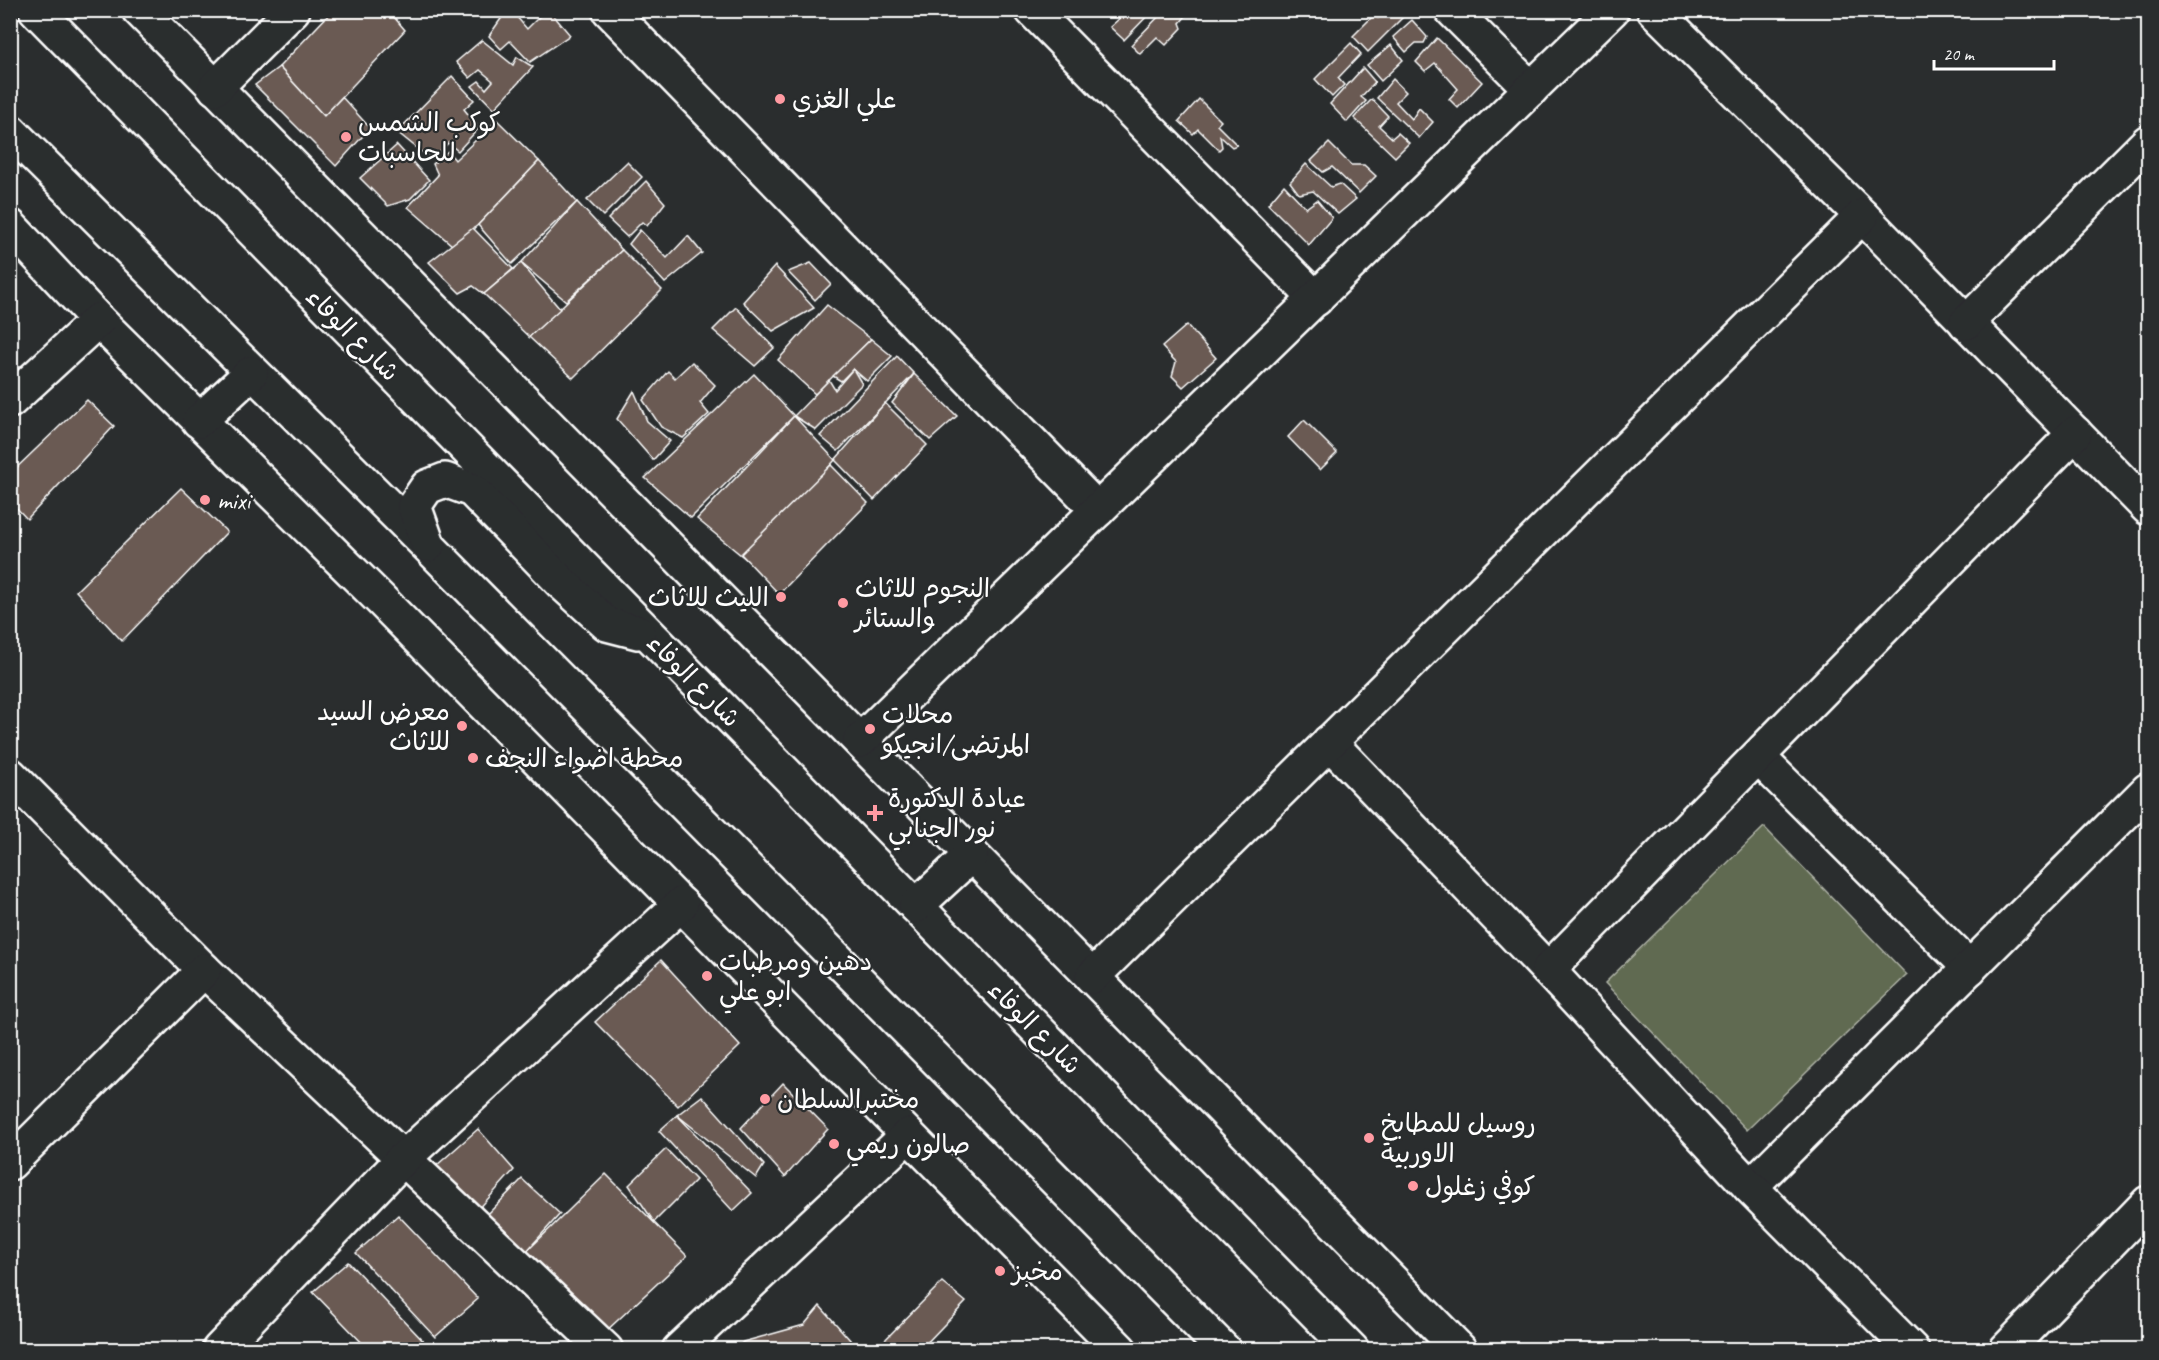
<svg xmlns="http://www.w3.org/2000/svg" width="2159" height="1360" viewBox="0 0 2159 1360" font-family="Caveat,'Playpen Sans Arabic',sans-serif">
  <style>
    .green { fill: #606a51; stroke: #b0b4a8; stroke-width: 1.5 }
    .building { fill: #6a5a53; stroke: #fff; stroke-width: 1.5 }
    .lines { fill: none; stroke-linecap: round; stroke-linejoin: round }
    .minor-casing { stroke: #fff; stroke-width: 38 }
    .major-casing { stroke: #fff; stroke-width: 38 }
    .minor { stroke: #2a2d2e; stroke-width: 33 }
    .major { stroke: #2a2d2e; stroke-width: 33 }
    .poi-dot { fill: #ff9aa2; stroke: #2a2d2e; stroke-width: 2 }
    .labels { text-anchor: middle; stroke-width: 4.5; stroke-linejoin: round; paint-order: stroke }
    .poi-label { font-size: 26px; fill: #fff; stroke: #2a2d2e; text-anchor: start }
    .street-label { font-size: 26px; fill: #fff; stroke: #2a2d2e }
  </style>
  <rect width="100%" height="100%" fill="#2a2d2e"/>
  <filter id="ink" filterUnits="userSpaceOnUse"><feTurbulence type="fractalNoise" baseFrequency=".0167" numOctaves="2"/><feDisplacementMap in="SourceGraphic" scale="12" xChannelSelector="R" yChannelSelector="G"/><feConvolveMatrix kernelMatrix="1 2 1 2 8 2 1 2 1" color-interpolation-filters="sRGB"/></filter>
  <g filter="url(#ink)">
    <polygon class="green" points="1764,827 1907,975 1747,1130 1605,983"/>
    <g class="building">
      <polygon points="333,10 388,10 405,30 324,116 279,67"/>
      <polygon points="507,10 511,10 527,29 546,10 549,10 570,35 530,62 510,41 501,49 489,36"/>
      <polygon points="1129,10 1153,10 1124,40 1110,27"/>
      <polygon points="1165,10 1173,10 1170,14 1177,15 1181,10 1190,11 1180,23 1182,28 1166,45 1157,37 1140,54 1131,45"/>
      <polygon points="1386,10 1402,10 1406,14 1368,52 1353,36 1374,15 1378,18"/>
      <polygon points="1412,20 1427,37 1424,43 1416,43 1406,52 1393,37"/>
      <polygon points="1437,38 1482,82 1458,108 1449,99 1458,89 1435,63 1425,71 1416,62"/>
      <polygon points="482,40 513,65 517,57 533,67 494,109 472,86 479,81 486,89 493,81 480,70 470,78 456,62"/>
      <polygon points="1351,43 1361,54 1338,78 1344,85 1332,97 1315,79"/>
      <polygon points="1391,45 1403,60 1381,81 1367,65"/>
      <polygon points="279,67 324,116 342,97 370,128 336,166 255,85"/>
      <polygon points="1363,68 1375,82 1361,97 1366,101 1347,122 1330,104"/>
      <polygon points="452,76 474,100 464,109 479,128 458,151 448,143 436,156 432,152 428,157 397,132"/>
      <polygon points="1393,79 1406,92 1396,102 1412,119 1419,108 1433,122 1419,138 1377,98"/>
      <polygon points="1199,99 1221,121 1217,125 1237,145 1232,147 1220,136 1222,147 1219,150 1198,129 1193,134 1179,121"/>
      <polygon points="1372,99 1388,116 1379,126 1392,138 1398,133 1409,143 1395,157 1354,118"/>
      <polygon points="497,120 539,161 478,225 452,245 408,207 438,175 433,164 448,151 455,160"/>
      <polygon points="1329,143 1351,165 1364,165 1376,176 1359,193 1332,167 1323,172 1311,161"/>
      <polygon points="397,145 429,180 410,199 388,206 360,178"/>
      <polygon points="539,161 577,202 512,264 478,225"/>
      <polygon points="627,162 642,177 603,216 587,200"/>
      <polygon points="1306,164 1331,187 1340,184 1356,199 1338,214 1313,191 1299,194 1290,182"/>
      <polygon points="646,181 665,203 647,226 642,222 627,237 608,219"/>
      <polygon points="1284,185 1306,208 1317,200 1332,218 1309,245 1268,204"/>
      <polygon points="577,202 622,250 566,301 521,263"/>
      <polygon points="473,228 513,269 484,294 473,286 460,293 429,262"/>
      <polygon points="640,230 667,258 688,236 702,253 665,283 629,244"/>
      <polygon points="622,250 662,290 573,378 529,337"/>
      <polygon points="521,263 560,309 529,337 484,294"/>
      <polygon points="811,263 831,284 815,300 788,272"/>
      <polygon points="775,266 814,308 773,331 743,302"/>
      <polygon points="827,305 871,339 815,394 778,360"/>
      <polygon points="736,307 774,348 755,366 713,330"/>
      <polygon points="1187,325 1216,358 1183,387 1172,376 1176,362 1162,347"/>
      <polygon points="871,339 892,356 867,381 853,369 841,381 833,376"/>
      <polygon points="897,356 914,374 838,451 820,436"/>
      <polygon points="692,362 715,385 700,403 709,414 683,438 661,427 643,400 668,371 675,378"/>
      <polygon points="853,369 862,384 816,430 794,416 829,380 835,390"/>
      <polygon points="754,374 794,416 691,518 645,478"/>
      <polygon points="914,374 957,416 930,440 892,403"/>
      <polygon points="634,391 647,421 670,441 653,460 617,419"/>
      <polygon points="87,400 114,426 27,519 10,501 10,474"/>
      <polygon points="885,403 927,445 874,500 835,460"/>
      <polygon points="794,416 835,460 747,560 697,519"/>
      <polygon points="1304,420 1337,453 1320,470 1288,437"/>
      <polygon points="831,465 868,503 779,594 741,554"/>
      <polygon points="181,488 227,532 122,641 76,591"/>
      <polygon points="661,960 740,1046 678,1106 595,1022"/>
      <polygon points="783,1083 828,1129 785,1177 741,1128"/>
      <polygon points="702,1096 764,1165 756,1178 677,1115"/>
      <polygon points="677,1115 752,1193 733,1211 659,1131"/>
      <polygon points="478,1129 514,1170 477,1211 436,1166"/>
      <polygon points="666,1149 696,1180 654,1222 629,1185"/>
      <polygon points="606,1174 687,1256 604,1333 525,1253"/>
      <polygon points="522,1179 560,1214 525,1253 486,1216"/>
      <polygon points="398,1215 478,1299 435,1337 356,1253"/>
      <polygon points="348,1262 429,1347 425,1350 369,1350 313,1292"/>
      <polygon points="942,1282 966,1302 920,1350 875,1350"/>
      <polygon points="820,1306 859,1350 735,1350 743,1342 804,1325"/>
    </g>
    <g class="lines">
      <g class="minor-casing">
        <g id="minor">
          <polyline points="139,10 1460,1350"/>
          <polyline points="609,10 1098,510"/>
          <polyline points="1032,10 1316,299"/>
          <polyline points="1452,10 1531,89"/>
          <polyline points="1654,10 1862,216 2148,508"/>
          <polyline points="215,88 293,10"/>
          <polyline points="10,226 98,320 381,600 1120,1350"/>
          <polyline points="1966,323 2148,142"/>
          <polyline points="10,401 98,320"/>
          <polyline points="860,741 1612,10"/>
          <polyline points="1329,742 1548,970"/>
          <polyline points="1758,757 1970,968"/>
          <polyline points="10,775 204,970 606,1350"/>
          <polyline points="1092,977 1862,216"/>
          <polyline points="10,1163 204,970"/>
          <polyline points="1750,1187 2148,790"/>
          <polyline points="219,1350 404,1158 681,904"/>
          <polyline points="679,1350 908,1135"/>
          <polyline points="1912,1350 1750,1187 1548,970 2075,433"/>
          <polyline points="2006,1350 2148,1203"/>
        </g>
      </g>
      <g class="major-casing">
        <g id="major">
          <polyline points="36,10 1352,1350"/>
          <polyline points="10,131 430,548 1224,1350"/>
          <polyline points="199,421 251,373"/>
          <polyline points="428,545 414,506 427,487 445,480 472,490 562,583 607,624 638,632"/>
          <polyline points="916,906 971,855"/>
        </g>
      </g>
      <use href="#minor" class="minor"/>
      <use href="#major" class="major"/>
    </g>
  </g>
  <g class="poi-dot">
    <circle cx="780" cy="99" r="6"/>
    <circle cx="346" cy="137" r="6"/>
    <circle cx="205" cy="500" r="6"/>
    <circle cx="781" cy="597" r="6"/>
    <circle cx="843" cy="603" r="6"/>
    <circle cx="462" cy="726" r="6"/>
    <circle cx="870" cy="729" r="6"/>
    <circle cx="473" cy="758" r="6"/>
    <path d="M872 804h6v6h6v6h-6v6h-6v-6h-6v-6h6z"/>
    <circle cx="707" cy="976" r="6"/>
    <circle cx="765" cy="1099" r="6"/>
    <circle cx="1369" cy="1138" r="6"/>
    <circle cx="834" cy="1144" r="6"/>
    <circle cx="1413" cy="1186" r="6"/>
    <circle cx="1000" cy="1271" r="6"/>
  </g>
  <g class="labels">
    <g class="poi-label">
      <text x="792" y="108">علي الغزي</text>
      <text x="358" y="131">كوكب الشمس<tspan x="358" dy="30">للحاسبات</tspan></text>
      <text x="217" y="509">mixi</text>
      <text x="855" y="597">النجوم للاثاث<tspan x="855" dy="30">والستائر</tspan></text>
      <text x="769" y="606" text-anchor="end">الليث للاثاث</text>
      <text x="450" y="720" text-anchor="end">معرض السيد<tspan x="450" dy="30">للاثاث</tspan></text>
      <text x="882" y="723">محلات<tspan x="882" dy="30">المرتضى/انجيكو</tspan></text>
      <text x="485" y="767">محطة اضواء النجف</text>
      <text x="888" y="807">عيادة الدكتورة<tspan x="888" dy="30">نور الجنابي</tspan></text>
      <text x="719" y="970">دهين ومرطبات<tspan x="719" dy="30">ابو علي</tspan></text>
      <text x="777" y="1108">مختبرالسلطان</text>
      <text x="1381" y="1132">روسيل للمطابخ<tspan x="1381" dy="30">الاوربية</tspan></text>
      <text x="846" y="1153">صالون ريمي</text>
      <text x="1425" y="1195">كوفي زغلول</text>
      <text x="1012" y="1280">مخبز</text>
    </g>
    <g class="street-label">
      <text transform="translate(353 334) rotate(45)" y="9">شارع الوفاء</text>
      <text transform="translate(694 680) rotate(45)" y="9">شارع الوفاء</text>
      <text transform="translate(1035 1027) rotate(45)" y="9">شارع الوفاء</text>
    </g>
  </g>
  <rect width="2159" height="1360" fill="none" stroke="#2a2d2e" stroke-width="36"/>
  <rect x="18" y="18" width="2123" height="1324" fill="none" stroke="#fff" stroke-width="2" filter="url(#ink)"/>
  <path d="M1934 60v9h120v-9" fill="none" stroke="#ffffff" stroke-width="3"/>
  <text x="1943" y="60" font-size="18" fill="#ffffff" stroke="#2a2d2e" stroke-width="4.5" paint-order="stroke">20 m</text>
</svg>
